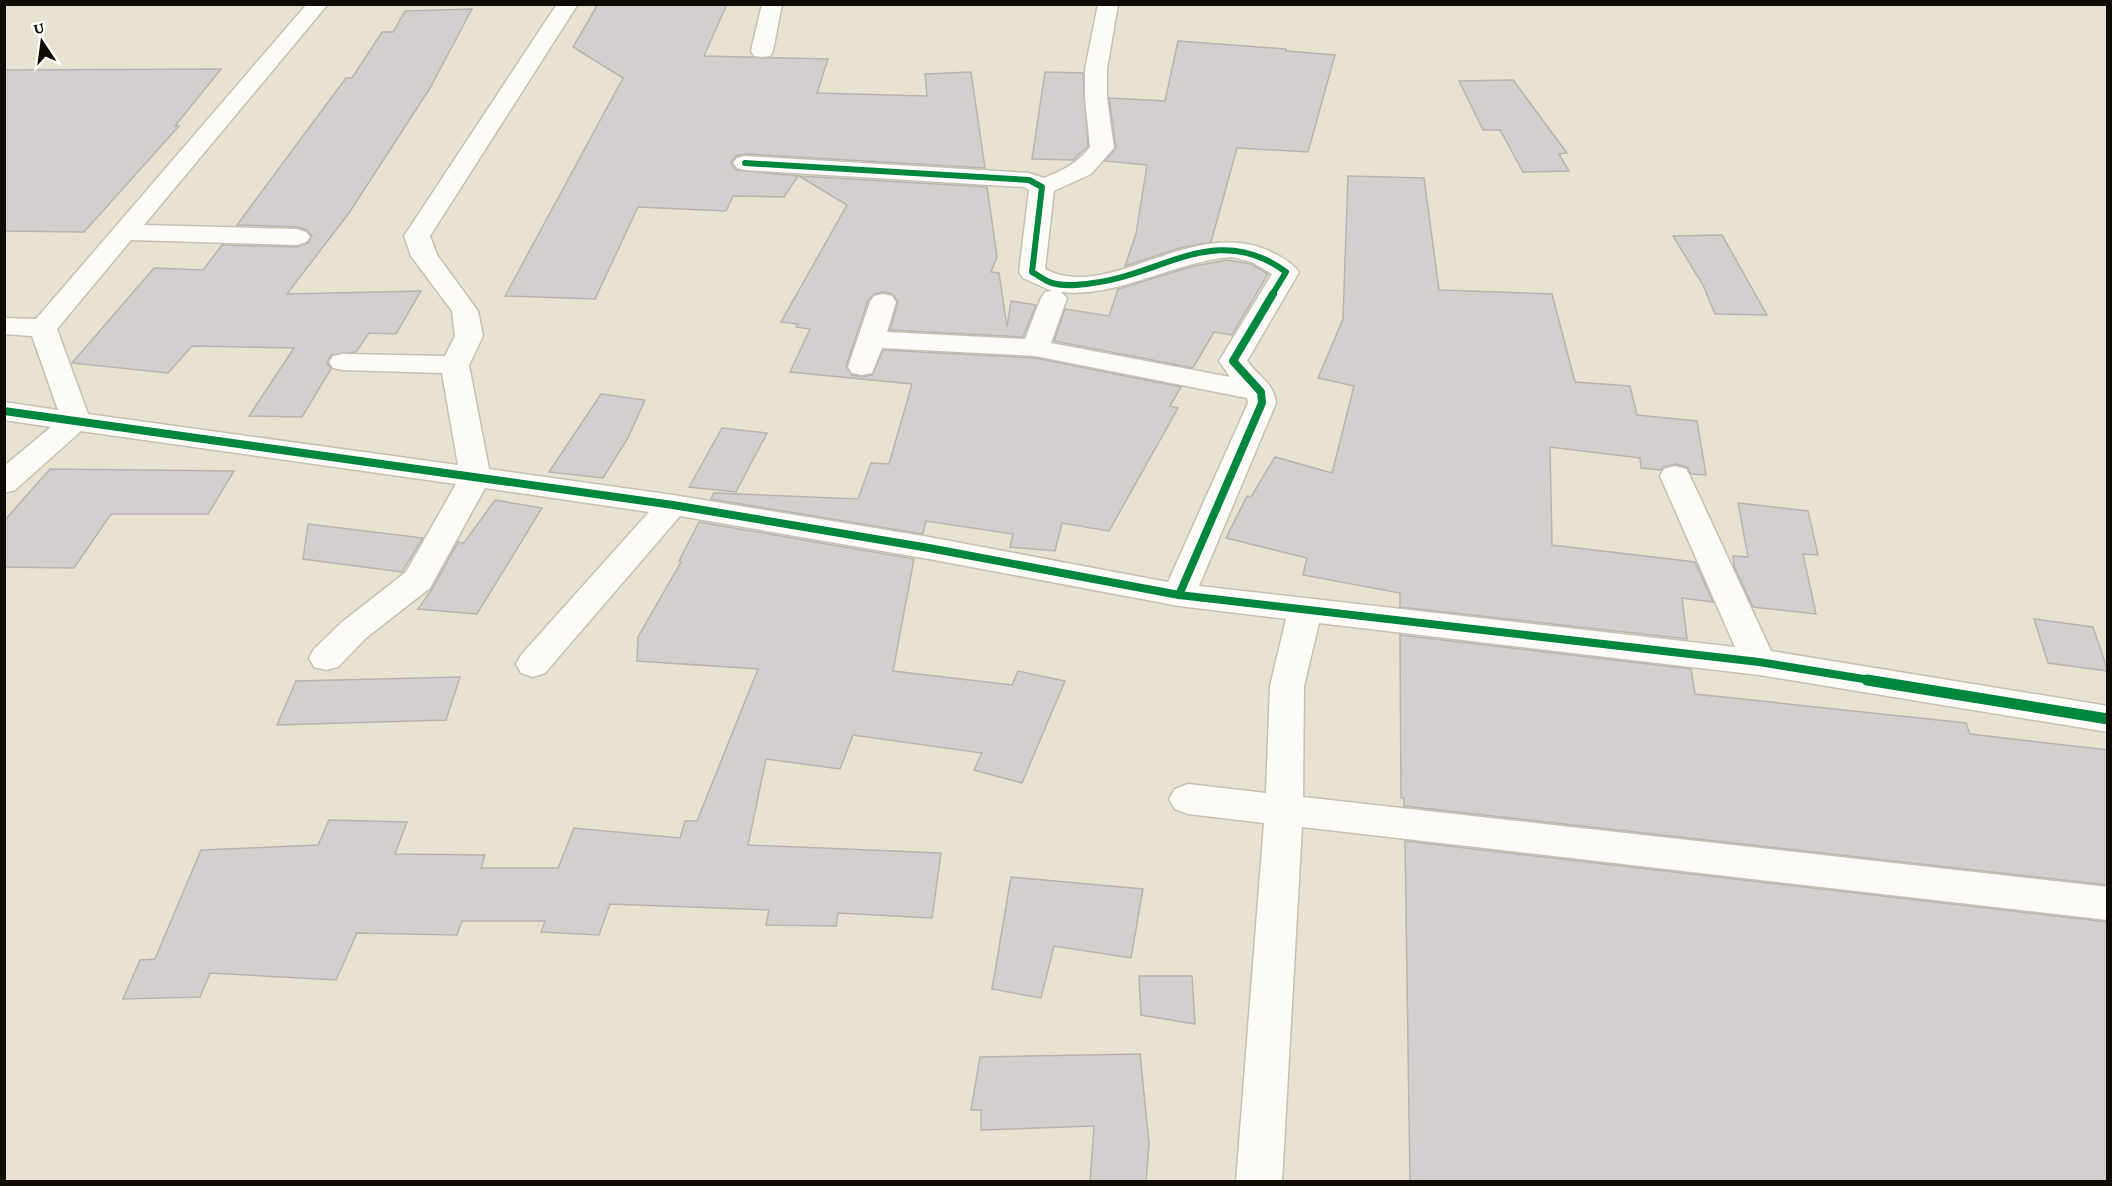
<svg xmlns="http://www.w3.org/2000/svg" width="2112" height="1186" viewBox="0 0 2112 1186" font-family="'Crimson Pro',serif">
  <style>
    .building { fill: #d3cfce; stroke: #b6b3b1; stroke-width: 1.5 }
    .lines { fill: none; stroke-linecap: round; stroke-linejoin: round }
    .minor-casing { stroke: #c5c0b2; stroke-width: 3 }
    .minor { fill: #fcfbf8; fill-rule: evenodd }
    .cycleway-far2-casing { stroke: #fff; stroke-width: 9 }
    .cycleway-far1-casing { stroke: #fff; stroke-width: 12 }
    .cycleway-casing { stroke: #fff; stroke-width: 15 }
    .cycleway-far2 { stroke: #00873e; stroke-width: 6 }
    .cycleway-far1 { stroke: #00873e; stroke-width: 8 }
    .cycleway { stroke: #00873e; stroke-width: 11 }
  </style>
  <rect width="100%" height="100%" fill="#e8e2d0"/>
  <g class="building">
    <polygon points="598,4 727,4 704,56 828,59 817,93 927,96 925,74 971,72 985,168 745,154 736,156 731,163 736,170 798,176 784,197 733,196 726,211 638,207 595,299 505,296 623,78 573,47"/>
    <polygon points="472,9 430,88 349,213 287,294 421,291 396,334 369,333 356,352 331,355 327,363 331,369 302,417 249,416 294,348 192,346 168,373 72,363 154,268 203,270 222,245 297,247 308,243 312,236 307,230 298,227 237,225 346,78 352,78 382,32 393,32 405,11"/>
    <polygon points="1178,41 1286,49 1286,51 1335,55 1308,152 1237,148 1211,242 1180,248 1125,266 1136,234 1147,165 1105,161 1116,148 1109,98 1165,101"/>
    <polygon points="221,69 175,126 179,126 84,232 4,231 4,70"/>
    <polygon points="1045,72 1083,73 1088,146 1073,160 1032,159"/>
    <polygon points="1513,80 1567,153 1559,154 1569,171 1523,172 1500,130 1483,130 1459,81"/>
    <polygon points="799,176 987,187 997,257 991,272 999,273 1007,327 1011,301 1036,305 1023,337 890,330 898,301 892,294 883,292 874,294 868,301 846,366 852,375 862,377 872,375 883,350 1035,358 1181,387 1170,406 1178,408 1109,531 1062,523 1055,551 1010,547 1013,534 926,521 923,534 711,499 714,493 858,499 871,463 889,464 912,384 790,372 810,329 796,327 798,324 781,322 847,205"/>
    <polygon points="1348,176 1424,178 1439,290 1552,294 1575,382 1630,386 1637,415 1697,421 1706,475 1691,474 1687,467 1676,464 1663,467 1661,470 1641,468 1640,458 1550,447 1552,545 1695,562 1713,602 1682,598 1687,639 1400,607 1400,593 1303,575 1307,558 1226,538 1247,496 1251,497 1275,457 1332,473 1354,386 1318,378 1343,319"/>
    <polygon points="1722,235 1767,315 1715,314 1703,285 1673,236"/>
    <polygon points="1227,260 1251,264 1268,274 1232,335 1214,332 1193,368 1054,341 1065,309 1109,316 1118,289 1190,267"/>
    <polygon points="601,394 645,400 628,438 603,478 549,472"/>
    <polygon points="722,428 767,433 736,492 689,487"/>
    <polygon points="50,469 234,471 208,514 111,514 74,568 4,567 4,521"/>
    <polygon points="495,500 542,508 477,614 418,609 432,589 458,542 464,543"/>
    <polygon points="1738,503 1808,511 1818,555 1803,554 1816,614 1753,607 1734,566 1733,556 1748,557"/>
    <polygon points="699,522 914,559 893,671 1012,685 1018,671 1065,681 1022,783 974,770 982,753 853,735 840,769 766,759 748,845 941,853 932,918 838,913 836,926 766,925 769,910 610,904 599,935 541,932 545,921 462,921 457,935 357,933 336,980 210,973 200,997 123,999 140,960 155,959 201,850 318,845 329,820 407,822 395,854 485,855 481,868 558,868 574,828 680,838 685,821 697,821 758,669 637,661 638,637 681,562 679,561"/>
    <polygon points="308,524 423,538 402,572 303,559"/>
    <polygon points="2034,619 2093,627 2108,671 2048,663"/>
    <polygon points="1400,635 1691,669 1695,694 1966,723 1970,734 2108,750 2108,885 1404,806 1404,798 1401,798"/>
    <polygon points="460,677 446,720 277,725 296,681"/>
    <polygon points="1405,841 2108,922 2108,1182 1410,1182"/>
    <polygon points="1011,877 1143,889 1131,958 1054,946 1041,998 992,989"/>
    <polygon points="1139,976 1192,976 1195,1024 1141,1015"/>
    <polygon points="1140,1054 1149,1143 1146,1182 1090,1182 1094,1126 981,1130 981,1110 971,1110 980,1057"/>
  </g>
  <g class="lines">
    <g class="minor-casing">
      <g id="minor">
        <path d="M307,4h21l-184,221 153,4 9,3 4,5 -4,5 -9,3 -166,-5 -74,89 31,85 370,51 -16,-92 -99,-3 -10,-2 -4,-6 4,-6 10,-2 102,2 10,-20 -3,-25 -41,-55 -7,-20 153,-232h21l-148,232 7,19 41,56 5,25 -14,29 20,104 184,26 256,42 239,45 80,-179 -1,-5 -212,-42 -153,-8 -10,25 -10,2 -10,-2 -4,-6 22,-65 4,-6 9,-2 9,2 4,6 -9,30 138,7 16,-41 4,-6 7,-1 -29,-13 -4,-6 10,-82 -5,-3 -279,-17 -8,-2 -4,-5 4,-5 8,-2 284,17 15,5c18,-7 34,-15 46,-31l-5,-49v-29l13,-65h20l-11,65v29l7,50 -23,26 -37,17 -9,78c65,34 146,-53 224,-18 11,5 23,11 30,21l-52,89c11,15 27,22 29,42l-77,183 536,61 -75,-171 4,-7 11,-3 11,3 4,7 81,175 337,55v26l-349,-57 -440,-52 -15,63 -1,111 805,90v33l-806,-93 -20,355h-46l28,-359 -76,-9 -13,-5 -6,-10 6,-10 13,-5 78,9 4,-107 16,-67 -107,-13 -250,-47 -249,-43 -135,157 -12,4 -12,-4 -5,-9 5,-9 128,-143 -164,-24 -55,100 -64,50 -28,29 -12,3 -12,-3 -5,-9 5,-9 28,-27 64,-50 50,-88 -375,-53 -66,59 -11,3v-27l47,-39 -47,-7v-18l54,8 -26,-74 -28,-2v-16l32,1zM1232,257l20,5 20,12 -53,87 11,16 -179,-34 16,-45 -6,-6c59,6 113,-31 171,-35z"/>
        <polygon points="762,4 782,4 773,51 770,56 762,57 754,56 751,51"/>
      </g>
    </g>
    <use href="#minor" class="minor"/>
    <g class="cycleway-far2-casing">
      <path id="cycleway-far2" d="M745,163l284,17 13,7 -10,85c6,3 13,9 20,11 13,4 28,2 41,0 71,-9 124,-62 193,-11l-14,23"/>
    </g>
    <g class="cycleway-far1-casing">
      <g id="cycleway-far1">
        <polyline points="4,411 673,505 929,548 1179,595 1759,662 1876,681"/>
        <polyline points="1179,595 1262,403 1261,392 1233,361 1273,294"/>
      </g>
    </g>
    <g class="cycleway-casing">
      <polyline id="cycleway" points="1867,680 2108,719"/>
    </g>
    <use href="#cycleway-far2" class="cycleway-far2"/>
    <use href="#cycleway-far1" class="cycleway-far1"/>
    <use href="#cycleway" class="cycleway"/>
  </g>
  <rect width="2112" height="1186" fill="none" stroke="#0f0b02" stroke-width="12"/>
  <g transform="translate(42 42) rotate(347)" stroke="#ffffff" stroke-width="4.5" paint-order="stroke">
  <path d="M0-4.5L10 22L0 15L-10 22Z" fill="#0f0b02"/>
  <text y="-9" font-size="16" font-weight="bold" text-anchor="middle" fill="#0f0b02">U</text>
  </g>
</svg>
